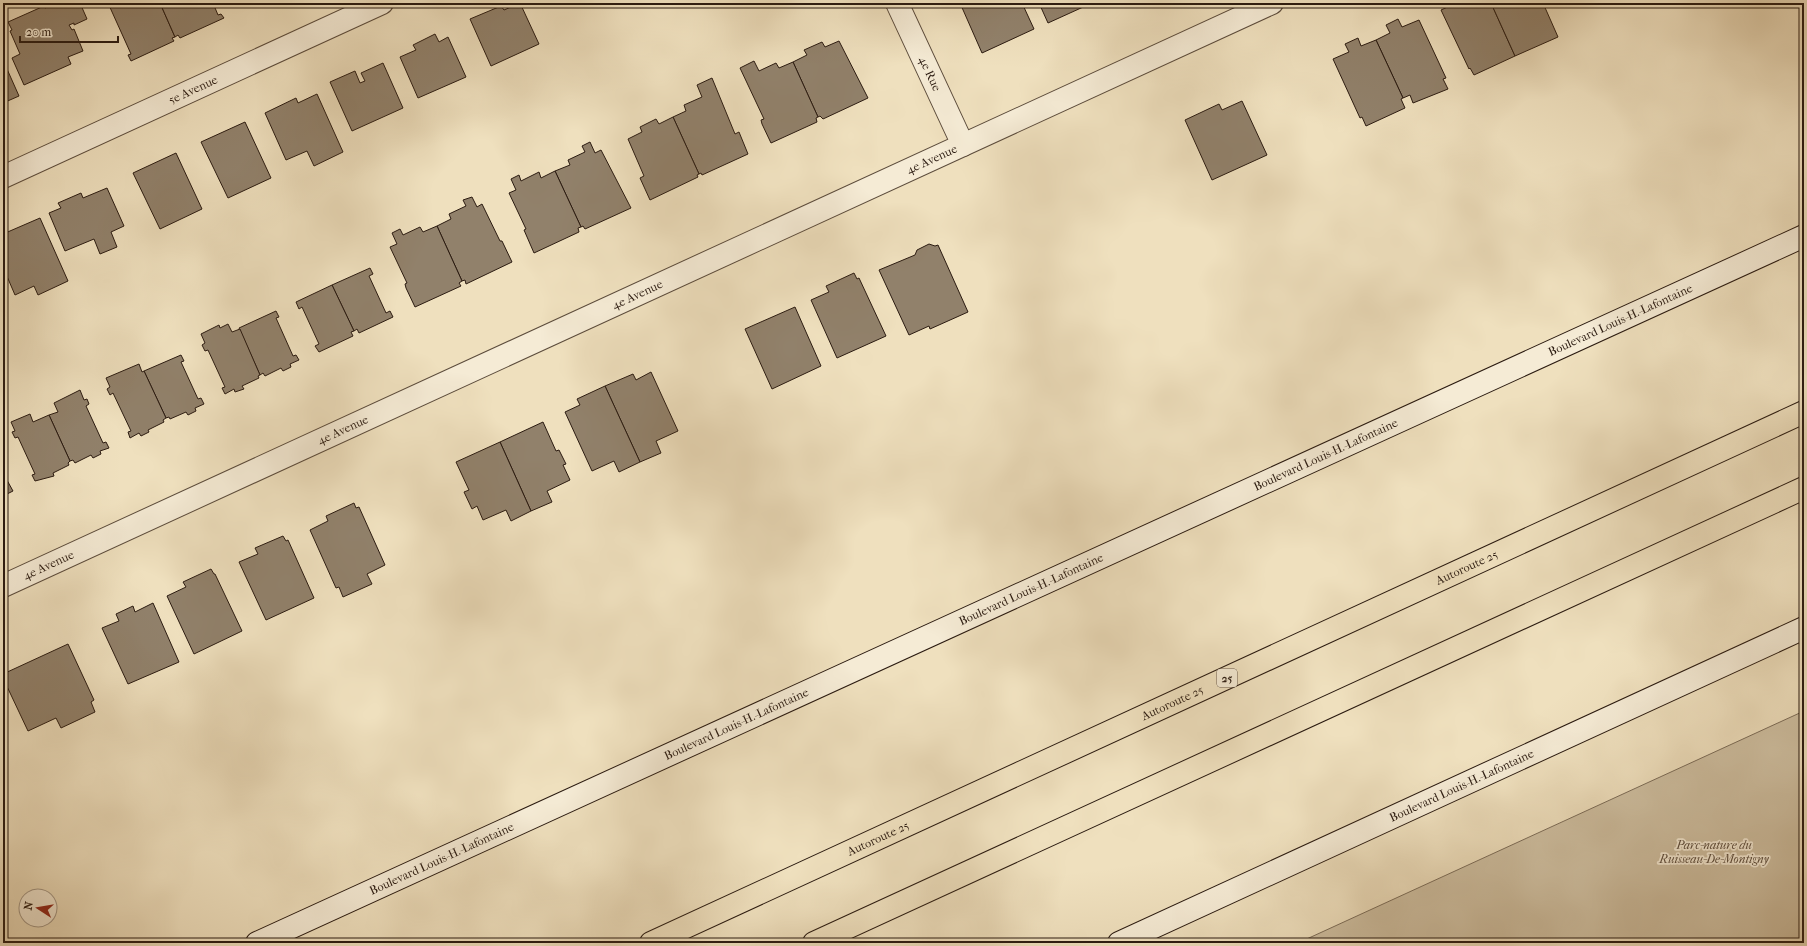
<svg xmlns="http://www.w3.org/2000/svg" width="1807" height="946" viewBox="0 0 1807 946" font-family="'IM FELL French Canon',serif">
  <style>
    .green { fill: #cebfa1; stroke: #7c6d59 }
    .building { fill: #91816b; stroke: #2b1b11 }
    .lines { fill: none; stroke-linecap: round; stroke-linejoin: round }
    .minor-casing { stroke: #5c4c3c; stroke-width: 24 }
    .secondary-casing { stroke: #2b1b11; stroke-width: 24 }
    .motorway-casing { stroke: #2b1b11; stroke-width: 24 }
    .minor { stroke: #f5ebd5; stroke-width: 22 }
    .secondary { stroke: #f5ebd5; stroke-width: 22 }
    .motorway { stroke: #efe0be; stroke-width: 22 }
    .labels { text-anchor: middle; stroke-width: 3.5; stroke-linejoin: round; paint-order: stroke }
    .shield { fill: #f5ebd5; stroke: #68594c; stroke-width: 1 }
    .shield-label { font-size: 11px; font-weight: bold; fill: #2b1b11 }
    .street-label { font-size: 12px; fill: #2b1b11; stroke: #f5ebd5 }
    .park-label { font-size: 12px; font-style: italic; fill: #5c4c3c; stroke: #f5ebd5 }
  </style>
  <rect width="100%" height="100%" fill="#efe0be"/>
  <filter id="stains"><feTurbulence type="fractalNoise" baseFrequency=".005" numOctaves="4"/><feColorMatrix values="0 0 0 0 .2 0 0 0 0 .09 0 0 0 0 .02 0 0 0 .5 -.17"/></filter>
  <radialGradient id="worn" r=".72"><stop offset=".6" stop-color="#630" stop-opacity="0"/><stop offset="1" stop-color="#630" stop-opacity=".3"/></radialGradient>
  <polygon class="green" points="1804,711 1804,943 1298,943"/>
  <g class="building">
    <polygon points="59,3 80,3 87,19 74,25 74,23 69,25 72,30 74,29 83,51 68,57 71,64 24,85 12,58 20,54 10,31 12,30 8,22 44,6 45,8"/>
    <polygon points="108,3 160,3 175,37 172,38 174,41 131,61 128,55 131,54"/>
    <polygon points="160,3 213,3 218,15 221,14 224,18 180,38 178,35 175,37"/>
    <polygon points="520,3 539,44 491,66 470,19 501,6 504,10"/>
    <polygon points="960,3 1022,3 1034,29 982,53"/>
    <polygon points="1039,3 1092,3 1048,23"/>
    <polygon points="1456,3 1491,3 1515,56 1474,75 1470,68 1469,69 1441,10"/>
    <polygon points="1491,3 1543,3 1558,37 1515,56"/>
    <polygon points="1398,19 1402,27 1419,20 1446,78 1443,79 1448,89 1413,103 1410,95 1403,98 1376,40 1390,33 1386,25"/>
    <polygon points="435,34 439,42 448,37 466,77 418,98 400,57 416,50 413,45"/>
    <polygon points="1358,38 1361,46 1376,40 1403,98 1401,99 1405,108 1366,126 1362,117 1360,118 1333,59 1349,52 1345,44"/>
    <polygon points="839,41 868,98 823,119 820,116 818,117 793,62 807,55 804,50 822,42 825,47"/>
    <polygon points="3,60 19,96 3,103"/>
    <polygon points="754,61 759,71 776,63 779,68 793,62 818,117 816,118 817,122 771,143 762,124 761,120 764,119 740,68"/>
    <polygon points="383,63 403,108 352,131 330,82 355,71 360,83 365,81 361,73"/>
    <polygon points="712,78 735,134 739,132 748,154 702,175 701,173 699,174 673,117 686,111 684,105 702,97 697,85"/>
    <polygon points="317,94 343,152 314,166 307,151 286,160 265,113 296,98 298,103"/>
    <polygon points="1242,101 1267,155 1212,180 1185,120 1219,104 1222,110"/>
    <polygon points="673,117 699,174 697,175 698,177 650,200 640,178 644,176 628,139 642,132 640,127 656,119 659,124"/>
    <polygon points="245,122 271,178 228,198 201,142"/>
    <polygon points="590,142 595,153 601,150 631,208 585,229 583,226 581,227 555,171 570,165 568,160 585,152 582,146"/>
    <polygon points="176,153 202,209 160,229 133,173"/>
    <polygon points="555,171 581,227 578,228 579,232 534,253 524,230 526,229 509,193 516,190 511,179 519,175 521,181 539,172 541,178"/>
    <polygon points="107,188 124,226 111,232 117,247 100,254 94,239 65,251 49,213 61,208 58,203 81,193 83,198"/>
    <polygon points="472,197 477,207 482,204 500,241 502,241 512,262 466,284 465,280 462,281 437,226 451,219 449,214 466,206 463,200"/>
    <polygon points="40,218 68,281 38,295 34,286 15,295 3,267 3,234"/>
    <polygon points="437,226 462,281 459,283 461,286 415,307 406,288 405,284 407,283 390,247 397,244 392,233 400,229 403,235 420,227 423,232"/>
    <polygon points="929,244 935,246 938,245 968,312 930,329 929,326 909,335 879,270 915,255 917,250"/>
    <polygon points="370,268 373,274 369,276 386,313 390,311 393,317 359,333 357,329 354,331 332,285"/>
    <polygon points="854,273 857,279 859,278 886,336 837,358 811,300 829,292 826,286"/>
    <polygon points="332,285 354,331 351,332 353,336 319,352 315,346 319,344 302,307 299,309 296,302"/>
    <polygon points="795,307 821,366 772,389 745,329"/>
    <polygon points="276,311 279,317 276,318 293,356 296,355 299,360 290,364 291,367 283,371 281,368 265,376 263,373 260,375 239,328"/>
    <polygon points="228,324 232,332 240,329 260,375 258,376 259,378 242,386 244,389 235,392 234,389 225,394 222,388 225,387 208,350 205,351 202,345 205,343 201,334 219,325 220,328"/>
    <polygon points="181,355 184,361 181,362 198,399 201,398 204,404 195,408 196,411 188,415 186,412 170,419 169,417 166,418 144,371"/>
    <polygon points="139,364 142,372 144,371 166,418 163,420 164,422 148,430 149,432 141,436 139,433 130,438 128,432 131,431 113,393 110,395 107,389 110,387 106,378"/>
    <polygon points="651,372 678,431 656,441 661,453 640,462 605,386 633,374 636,380"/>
    <polygon points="605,386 640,462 619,472 614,461 592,471 565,412 580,405 577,399"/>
    <polygon points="80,390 84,400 87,399 89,404 86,406 103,443 106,442 109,448 100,451 101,454 93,458 91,455 75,463 73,460 70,461 49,415 58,412 54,403"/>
    <polygon points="30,414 33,422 49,415 70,461 68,463 69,465 53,473 54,476 35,481 32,475 35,474 18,437 15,438 12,432 15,431 11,422"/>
    <polygon points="543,422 556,451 559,450 566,464 563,465 570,480 547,491 552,502 531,511 500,442"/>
    <polygon points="500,442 531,511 511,521 506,510 483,520 477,506 472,509 464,492 469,490 456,462"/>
    <polygon points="3,473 13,491 5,495 6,497 3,499"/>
    <polygon points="354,503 356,508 359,507 385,565 367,574 372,584 343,597 339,587 336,588 310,530 328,521 326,516"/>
    <polygon points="283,536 286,541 288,540 314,598 266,620 239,562 258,554 255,548"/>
    <polygon points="211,569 214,574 215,574 242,631 194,654 167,596 186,587 183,582"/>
    <polygon points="153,603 179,662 128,684 102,628 119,621 116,614 133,606 135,612"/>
    <polygon points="68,644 94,700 91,702 95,712 61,728 56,718 28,731 3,678 3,674"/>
  </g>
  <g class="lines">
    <g class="minor-casing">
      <g id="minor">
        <path id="s1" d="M897,3l66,142"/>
        <path id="s2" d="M3,177l379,-174"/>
        <path id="s3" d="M3,586l1269,-583"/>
      </g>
    </g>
    <g class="secondary-casing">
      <g id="secondary">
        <path id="s4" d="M257,943l1547,-707"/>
        <path id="s5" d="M1119,943l685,-315"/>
      </g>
    </g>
    <g class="motorway-casing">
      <g id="motorway">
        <path id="s6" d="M651,943l1153,-531"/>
        <polyline points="814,943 1804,488"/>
      </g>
    </g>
    <use href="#minor" class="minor"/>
    <use href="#secondary" class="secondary"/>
    <use href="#motorway" class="motorway"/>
  </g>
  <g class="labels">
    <rect class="shield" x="1217" y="669" width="20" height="18" rx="3"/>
    <g class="shield-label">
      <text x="1227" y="682">25</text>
    </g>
    <g class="street-label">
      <text dy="4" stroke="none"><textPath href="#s1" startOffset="78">4e Rue</textPath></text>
      <text dy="4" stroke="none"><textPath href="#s2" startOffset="209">5e Avenue</textPath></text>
      <text dy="4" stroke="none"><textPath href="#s3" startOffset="1022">4e Avenue</textPath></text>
      <text dy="4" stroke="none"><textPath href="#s3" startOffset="698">4e Avenue</textPath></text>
      <text dy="4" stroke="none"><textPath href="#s4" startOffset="1499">Boulevard Louis-H.-Lafontaine</textPath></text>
      <text dy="4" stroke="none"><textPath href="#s3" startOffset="374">4e Avenue</textPath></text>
      <text dy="4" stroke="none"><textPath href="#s4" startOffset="1175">Boulevard Louis-H.-Lafontaine</textPath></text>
      <text dy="4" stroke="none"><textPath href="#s3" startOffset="50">4e Avenue</textPath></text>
      <text dy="4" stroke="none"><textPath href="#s6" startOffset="898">Autoroute 25</textPath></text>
      <text dy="4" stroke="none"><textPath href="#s4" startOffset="851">Boulevard Louis-H.-Lafontaine</textPath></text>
      <text dy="4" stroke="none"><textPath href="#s6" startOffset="574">Autoroute 25</textPath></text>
      <text dy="4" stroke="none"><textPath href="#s4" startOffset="527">Boulevard Louis-H.-Lafontaine</textPath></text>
      <text dy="4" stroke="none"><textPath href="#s5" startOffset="377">Boulevard Louis-H.-Lafontaine</textPath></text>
      <text dy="4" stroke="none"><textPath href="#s6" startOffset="250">Autoroute 25</textPath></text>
      <text dy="4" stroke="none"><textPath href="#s4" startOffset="203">Boulevard Louis-H.-Lafontaine</textPath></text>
    </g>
    <g class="park-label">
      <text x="1714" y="849">Parc-nature du<tspan x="1714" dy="14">Ruisseau-De-Montigny</tspan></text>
    </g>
  </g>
  <rect width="1807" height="946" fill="none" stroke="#efe0be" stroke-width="16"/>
  <rect x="4" y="4" width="1799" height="938" fill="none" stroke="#2b1b11" stroke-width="2"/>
  <rect x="8" y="8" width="1791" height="930" fill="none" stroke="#2b1b11"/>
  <g transform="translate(38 908) rotate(282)"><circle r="19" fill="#f5ebd5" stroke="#a49887"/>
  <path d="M0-3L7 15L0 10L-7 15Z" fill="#8f2418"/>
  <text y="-6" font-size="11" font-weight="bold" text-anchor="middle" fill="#2b1b11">N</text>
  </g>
  <path d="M20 36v6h98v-6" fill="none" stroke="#2b1b11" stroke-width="2"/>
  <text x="26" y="36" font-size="12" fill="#2b1b11" stroke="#f5ebd5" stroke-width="3" paint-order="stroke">20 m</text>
  <rect width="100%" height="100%" filter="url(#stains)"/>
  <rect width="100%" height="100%" fill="url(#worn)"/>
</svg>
